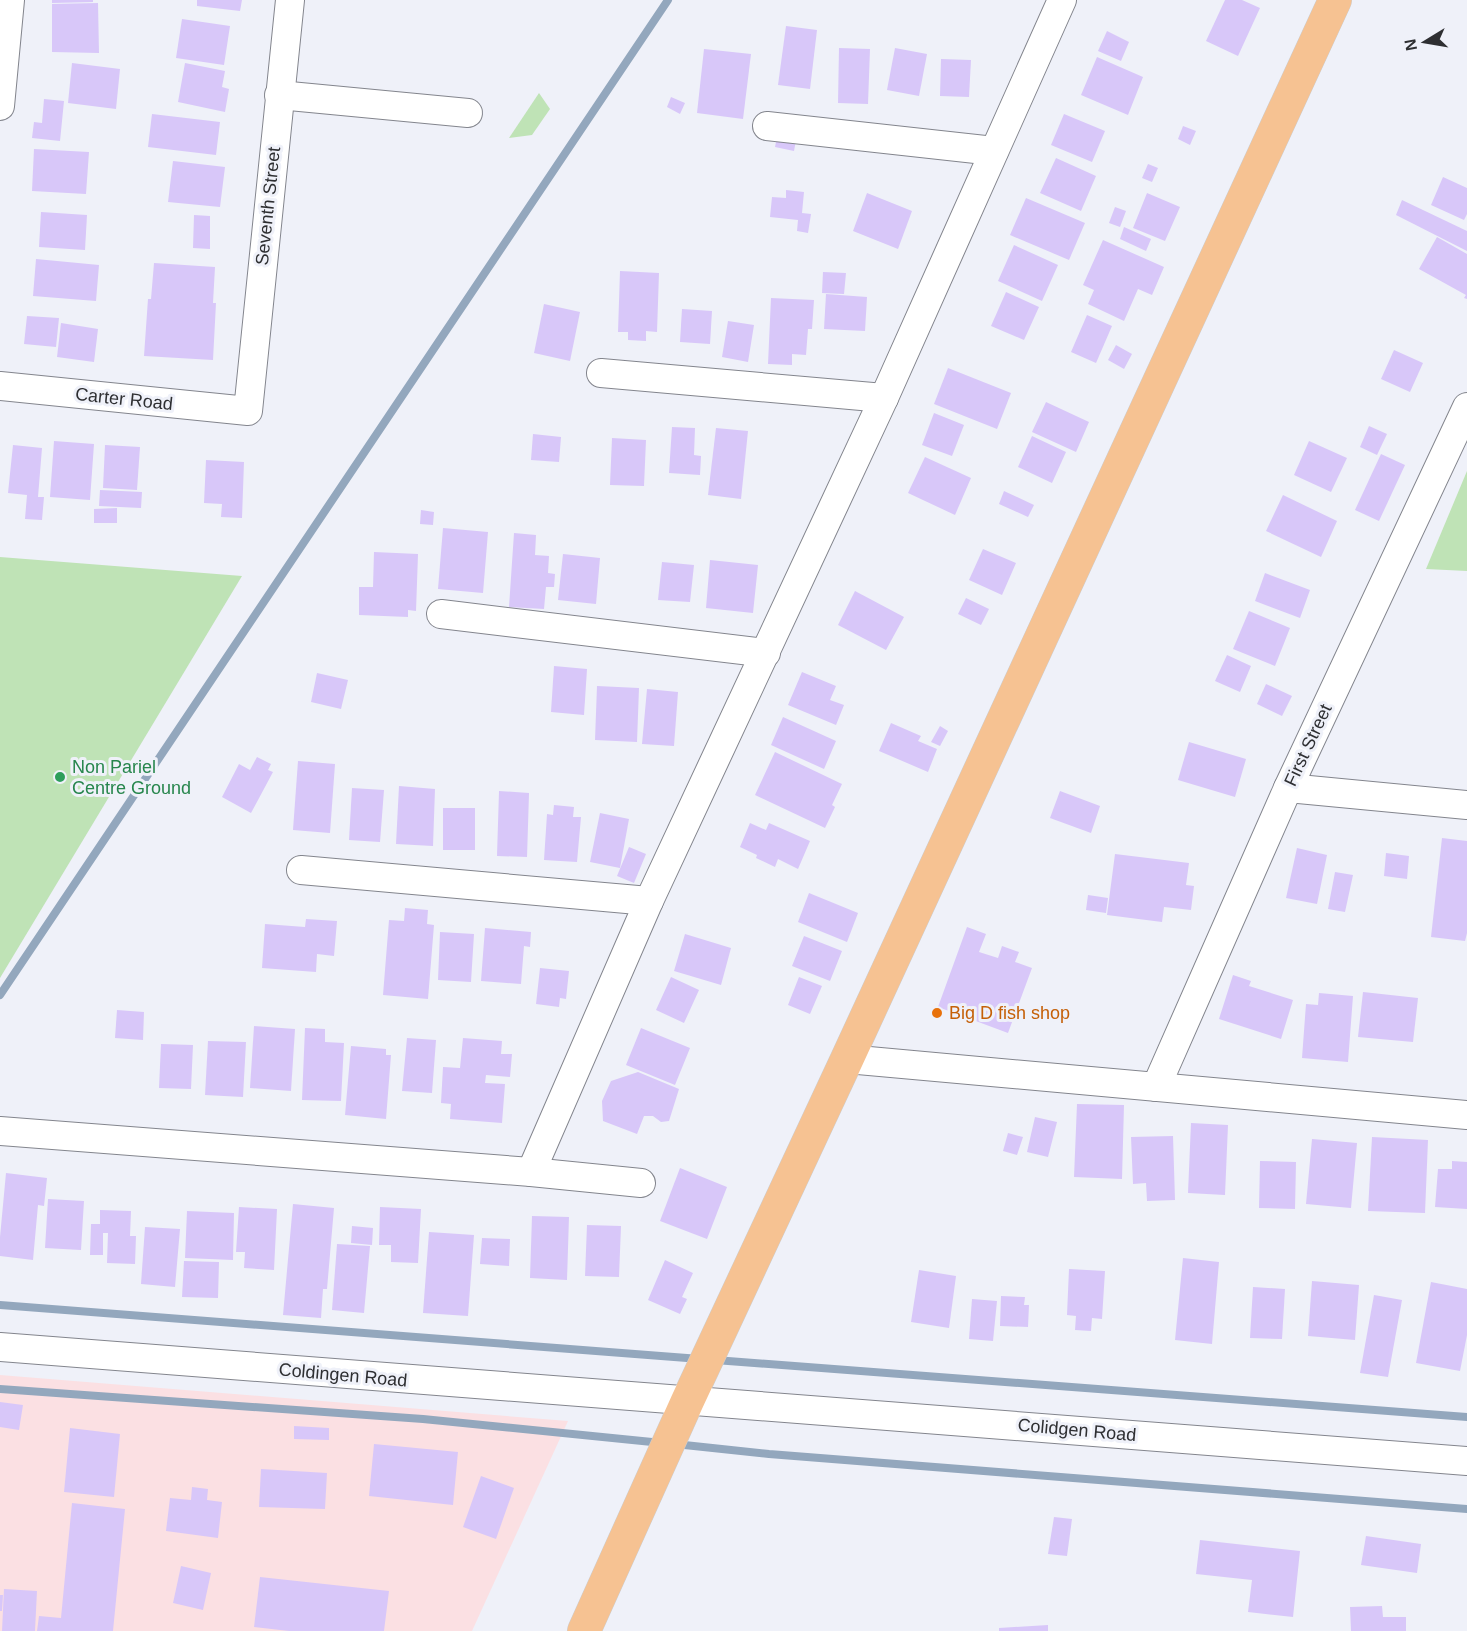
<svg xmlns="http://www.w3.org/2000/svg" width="1467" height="1631" viewBox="0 0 1467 1631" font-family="Helvetica,sans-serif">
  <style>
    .industrial { fill: #fbe0e3 }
    .green { fill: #bfe3b6 }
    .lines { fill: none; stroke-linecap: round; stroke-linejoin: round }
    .stream { stroke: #93a7bd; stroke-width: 8 }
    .building { fill: #d8c7f9 }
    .minor-casing { stroke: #83858d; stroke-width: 30 }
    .major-casing { stroke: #cdcdce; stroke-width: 34 }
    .minor { stroke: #fff; stroke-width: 28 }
    .major { stroke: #f6c292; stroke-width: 33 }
    .leisure-dot { fill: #2e9e5b; stroke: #eff1f9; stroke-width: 2 }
    .food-dot { fill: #e8710a; stroke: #eff1f9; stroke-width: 2 }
    .labels { text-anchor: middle; stroke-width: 6; stroke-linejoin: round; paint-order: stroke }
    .street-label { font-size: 18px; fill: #2e2f32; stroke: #eff1f9 }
    .leisure-label { font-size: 18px; fill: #27864d; stroke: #eff1f9; text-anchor: start }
    .food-label { font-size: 18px; fill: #c56008; stroke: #eff1f9; text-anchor: start }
  </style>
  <rect width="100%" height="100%" fill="#eff1f9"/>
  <polygon class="industrial" points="0,1375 568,1421 472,1631 0,1631"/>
  <g class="green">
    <polygon points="539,93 550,109 532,135 509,138"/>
    <polygon points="1467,471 1467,571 1426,569"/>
    <polygon points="0,557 242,576 0,978"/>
  </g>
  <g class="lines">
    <g class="stream">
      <polyline points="0,995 668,0"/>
      <polyline points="0,1305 700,1359"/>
      <polyline points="715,1360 1467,1417"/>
      <polyline points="0,1389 423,1419 662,1443"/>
      <polyline points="675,1444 769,1454 1467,1509"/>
    </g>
  </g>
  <g class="building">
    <polygon points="52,0 93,0 93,2 52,3"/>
    <polygon points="197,0 242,0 240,11 197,6"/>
    <polygon points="1225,0 1242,0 1260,8 1238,56 1206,41"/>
    <polygon points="98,3 99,53 52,52 52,4"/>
    <polygon points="182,19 230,26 224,65 176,58"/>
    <polygon points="786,26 817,30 810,89 778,85"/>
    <polygon points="1107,31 1129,42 1121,61 1098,51"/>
    <polygon points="839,48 870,49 868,104 838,103"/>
    <polygon points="895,48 927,54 919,96 887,90"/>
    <polygon points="704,49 751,54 743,119 697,113"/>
    <polygon points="1097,57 1143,77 1128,115 1081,95"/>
    <polygon points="941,59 971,60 969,97 940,96"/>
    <polygon points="72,63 120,69 116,109 68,103"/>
    <polygon points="185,63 225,71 222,87 229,89 225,112 178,102"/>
    <polygon points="671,97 685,103 680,114 667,107"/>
    <polygon points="44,99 64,101 60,141 32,138 34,122 42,123"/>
    <polygon points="152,114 220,122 216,155 148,147"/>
    <polygon points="1064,114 1105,131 1092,162 1051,145"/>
    <polygon points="1183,126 1196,131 1190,145 1178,139"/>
    <polygon points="778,132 797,135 794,151 775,147"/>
    <polygon points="34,149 89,152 86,194 32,191"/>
    <polygon points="1056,158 1096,176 1081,211 1040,193"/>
    <polygon points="173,161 225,167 220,207 168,202"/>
    <polygon points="1148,164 1158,168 1152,182 1142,178"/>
    <polygon points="1443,177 1467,188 1467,214 1464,220 1431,205"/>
    <polygon points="786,190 804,192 802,213 811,214 808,233 797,231 798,220 770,217 772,197 786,198"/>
    <polygon points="867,193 912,211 898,249 853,231"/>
    <polygon points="1147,193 1180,207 1165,241 1133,228"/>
    <polygon points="1026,198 1085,223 1069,260 1010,235"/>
    <polygon points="1402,200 1467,231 1467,251 1396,215"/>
    <polygon points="1115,207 1126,211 1120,227 1109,223"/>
    <polygon points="41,212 87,215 85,250 39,247"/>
    <polygon points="194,215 210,216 210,249 193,248"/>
    <polygon points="1124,227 1151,239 1146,251 1120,239"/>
    <polygon points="1437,237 1467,254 1467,299 1464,298 1466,295 1419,269"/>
    <polygon points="1103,240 1164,267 1152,295 1138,289 1124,321 1088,304 1094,290 1083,285"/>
    <polygon points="1014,245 1058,265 1042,301 998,281"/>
    <polygon points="36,259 99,265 96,301 33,296"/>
    <polygon points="154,263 215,267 213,303 216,303 213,360 144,356 148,299 151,299"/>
    <polygon points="620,271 659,273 657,332 646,331 646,341 628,340 628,332 618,332"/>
    <polygon points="823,272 846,273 844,294 822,293"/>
    <polygon points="1006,292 1039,307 1024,340 991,326"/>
    <polygon points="826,294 867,297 865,331 824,329"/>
    <polygon points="771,298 814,300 812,329 808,329 806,355 792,354 792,365 768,364"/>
    <polygon points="544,304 580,312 570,361 534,353"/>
    <polygon points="682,309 712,311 710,344 680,342"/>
    <polygon points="1087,315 1112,326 1096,363 1071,352"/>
    <polygon points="27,316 59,318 56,347 24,344"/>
    <polygon points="728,321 754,325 748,362 722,357"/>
    <polygon points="61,323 98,329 94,362 57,357"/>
    <polygon points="1116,345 1132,354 1124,369 1108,360"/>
    <polygon points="1394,350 1423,363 1410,392 1381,379"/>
    <polygon points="948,368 1011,393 997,429 934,404"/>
    <polygon points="1046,402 1089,422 1076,452 1032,432"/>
    <polygon points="934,413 964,425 952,456 922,445"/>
    <polygon points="1369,426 1387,434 1377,455 1360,447"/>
    <polygon points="672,427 695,428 694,455 701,456 700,475 669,473"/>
    <polygon points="716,428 748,431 741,499 708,495"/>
    <polygon points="533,434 561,437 559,462 531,460"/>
    <polygon points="1032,436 1066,452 1052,483 1018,467"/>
    <polygon points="612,438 646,440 644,486 610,485"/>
    <polygon points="54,441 94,444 90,500 50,497"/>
    <polygon points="1309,441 1347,458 1331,492 1294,475"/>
    <polygon points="13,445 42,448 38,497 44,497 42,520 25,519 27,495 8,493"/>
    <polygon points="105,445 140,447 137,490 103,488"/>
    <polygon points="1381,454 1405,465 1379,521 1355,510"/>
    <polygon points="925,457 971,478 955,515 908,493"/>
    <polygon points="206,460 244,462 242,518 221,517 222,504 204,503"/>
    <polygon points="100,490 142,492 141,508 99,506"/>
    <polygon points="1004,491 1034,505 1028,517 999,504"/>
    <polygon points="1283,495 1337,521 1321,557 1266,531"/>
    <polygon points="117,508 117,523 94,523 94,509"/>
    <polygon points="421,510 434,512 433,525 420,524"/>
    <polygon points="443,528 488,532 483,593 438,589"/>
    <polygon points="514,533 536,535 535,555 549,556 548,573 555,574 554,587 546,587 544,609 509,607"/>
    <polygon points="983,549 1016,563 1002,595 969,580"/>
    <polygon points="374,552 418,554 416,611 408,610 408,617 359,615 359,587 373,587"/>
    <polygon points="563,554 600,558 596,604 558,600"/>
    <polygon points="710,560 758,565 753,613 706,608"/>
    <polygon points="662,562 694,565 690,602 658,600"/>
    <polygon points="1265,573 1310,590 1300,618 1255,601"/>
    <polygon points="855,591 904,617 886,650 838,625"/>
    <polygon points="966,598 989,609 981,625 958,614"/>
    <polygon points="1249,611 1290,628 1275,666 1233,649"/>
    <polygon points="1227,655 1251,666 1240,692 1215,681"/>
    <polygon points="554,666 587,669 584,715 551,712"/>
    <polygon points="802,672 836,686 830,700 844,705 836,725 788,705"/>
    <polygon points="317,673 348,680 341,709 311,702"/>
    <polygon points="1266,684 1292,696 1282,716 1257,704"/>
    <polygon points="597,686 639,688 637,742 595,740"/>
    <polygon points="647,689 678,692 674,746 642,744"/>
    <polygon points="783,717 836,741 824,769 771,745"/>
    <polygon points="891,723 921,736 918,741 937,749 928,772 879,751"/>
    <polygon points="940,726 948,731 940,746 931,742"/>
    <polygon points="1189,742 1246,759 1235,797 1178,780"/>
    <polygon points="775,752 842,784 832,805 835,807 825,828 755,795"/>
    <polygon points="257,757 271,764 268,770 273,772 251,813 222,797 239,764 250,770"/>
    <polygon points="298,761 335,764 330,833 293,830"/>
    <polygon points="399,786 435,789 433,846 396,844"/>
    <polygon points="352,788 384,790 380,842 349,840"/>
    <polygon points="499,791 529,793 527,857 497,856"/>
    <polygon points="1060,791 1100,806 1091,833 1050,818"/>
    <polygon points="554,805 574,807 573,817 581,817 577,862 544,860 547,814 553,815"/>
    <rect x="443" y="808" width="32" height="42"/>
    <polygon points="600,813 629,819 620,868 590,862"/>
    <polygon points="750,823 766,830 769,823 810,841 798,869 778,859 775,867 756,858 757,855 740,847"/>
    <polygon points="1442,838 1467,841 1467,933 1465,941 1431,937"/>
    <polygon points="629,847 646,854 634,883 617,876"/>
    <polygon points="1297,848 1327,855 1317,904 1286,898"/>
    <polygon points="1386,853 1409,856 1407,879 1384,876"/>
    <polygon points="1115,854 1189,863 1186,885 1194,886 1191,910 1164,907 1162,922 1107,915"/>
    <polygon points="1335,872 1353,875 1345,912 1328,909"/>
    <polygon points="809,893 858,913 847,942 798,922"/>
    <polygon points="1088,895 1108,898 1106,913 1086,910"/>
    <polygon points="405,908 428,910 427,924 434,925 428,999 383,995 389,920 404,921"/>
    <polygon points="306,919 337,921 334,956 317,954 316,972 262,968 265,924 305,927"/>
    <polygon points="967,927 986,934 979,952 998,958 1002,946 1019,952 1015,962 1032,968 1008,1033 938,1007"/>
    <polygon points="485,928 531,932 530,947 524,946 521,984 481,981"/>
    <polygon points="440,932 474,934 471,982 438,980"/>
    <polygon points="685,934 731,948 721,985 674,971"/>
    <polygon points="804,936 842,951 830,981 792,966"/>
    <polygon points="540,968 569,971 566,999 560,998 559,1007 536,1004"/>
    <polygon points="1233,975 1251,981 1249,986 1293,1000 1281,1039 1219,1019"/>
    <polygon points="671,977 699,990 684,1023 656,1010"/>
    <polygon points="799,977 822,986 810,1014 788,1005"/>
    <polygon points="1363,992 1418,998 1413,1042 1358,1037"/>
    <polygon points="1319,993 1353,996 1348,1062 1302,1058 1306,1004 1318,1005"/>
    <polygon points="117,1010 144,1012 143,1040 115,1038"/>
    <polygon points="254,1026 295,1029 291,1091 250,1088"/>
    <polygon points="305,1028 325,1029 325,1042 344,1043 341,1101 302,1100"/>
    <polygon points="641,1028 690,1048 675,1085 626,1065"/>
    <polygon points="407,1038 436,1040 432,1093 402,1091"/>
    <polygon points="463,1038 502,1041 501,1054 512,1054 510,1077 486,1075 485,1083 505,1084 502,1123 450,1119 451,1104 441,1103 443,1067 460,1068"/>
    <polygon points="208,1041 246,1042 243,1097 205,1095"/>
    <polygon points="161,1044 193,1045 191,1089 159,1088"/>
    <polygon points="351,1046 386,1049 386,1055 391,1055 386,1119 345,1115"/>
    <polygon points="638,1072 679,1089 669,1121 661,1122 653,1116 644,1116 637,1134 603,1121 602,1101 611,1081"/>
    <polygon points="1077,1104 1124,1105 1122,1179 1074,1177"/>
    <polygon points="1035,1117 1057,1122 1048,1157 1027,1152"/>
    <polygon points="1191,1123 1228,1125 1225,1195 1188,1193"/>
    <polygon points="1008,1133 1023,1137 1017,1155 1003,1151"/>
    <polygon points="1173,1136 1175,1200 1147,1201 1146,1183 1133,1184 1131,1137"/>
    <polygon points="1372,1137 1428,1140 1425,1213 1368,1211"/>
    <polygon points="1312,1139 1357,1143 1351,1208 1306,1204"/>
    <polygon points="1260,1161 1296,1162 1295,1209 1259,1208"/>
    <polygon points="1452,1161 1467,1162 1467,1209 1435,1207 1438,1169 1452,1169"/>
    <polygon points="680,1168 727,1187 707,1239 660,1221"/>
    <polygon points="6,1173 47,1178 44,1206 38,1205 33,1260 0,1256 0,1237"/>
    <polygon points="48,1199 84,1201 81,1250 45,1248"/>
    <polygon points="293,1204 334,1208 327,1289 323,1289 321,1318 283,1315"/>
    <polygon points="239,1207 277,1209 274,1270 244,1268 245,1252 236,1252"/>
    <polygon points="380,1207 421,1209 418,1263 391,1262 391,1245 379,1245"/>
    <polygon points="100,1210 131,1211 130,1236 136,1236 135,1264 107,1263 108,1233 103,1233 103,1255 90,1255 91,1224 100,1224"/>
    <polygon points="187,1211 234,1213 233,1260 185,1258"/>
    <polygon points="532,1216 569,1217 567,1280 530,1278"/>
    <polygon points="587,1225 621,1226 619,1277 585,1276"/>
    <polygon points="352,1226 373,1228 372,1245 351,1243"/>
    <polygon points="145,1227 180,1229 175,1287 141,1284"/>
    <polygon points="429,1232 474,1235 468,1316 423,1313"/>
    <polygon points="482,1238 510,1239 509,1266 480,1264"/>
    <polygon points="337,1244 370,1246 364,1313 332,1310"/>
    <polygon points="1183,1258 1219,1262 1212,1344 1175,1340"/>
    <polygon points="665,1260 693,1273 682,1297 687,1299 680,1314 648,1300"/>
    <polygon points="184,1261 219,1262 218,1298 182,1297"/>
    <polygon points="1069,1269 1105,1271 1102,1319 1092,1318 1091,1331 1075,1330 1076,1316 1067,1315"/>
    <polygon points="919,1270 956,1276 949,1328 911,1322"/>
    <polygon points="1312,1281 1359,1285 1355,1340 1308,1336"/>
    <polygon points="1431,1282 1467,1289 1467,1335 1460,1371 1416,1363"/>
    <polygon points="1253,1287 1285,1289 1282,1339 1250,1338"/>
    <polygon points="1374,1295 1402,1300 1388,1377 1360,1373"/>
    <polygon points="1001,1296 1025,1297 1024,1305 1029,1305 1028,1327 1000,1326"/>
    <polygon points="972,1299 997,1301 993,1341 969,1339"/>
    <polygon points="0,1402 23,1405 19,1430 0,1427"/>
    <polygon points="294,1426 329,1428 329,1440 294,1439"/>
    <polygon points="70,1428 120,1434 114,1497 64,1492"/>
    <polygon points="374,1444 458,1452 453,1505 369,1496"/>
    <polygon points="261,1469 327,1473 325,1509 259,1507"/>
    <polygon points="481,1476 514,1488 496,1539 463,1527"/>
    <polygon points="192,1487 208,1489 207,1500 222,1502 218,1538 166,1531 170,1498 191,1500"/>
    <polygon points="72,1503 125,1509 113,1631 37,1631 39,1616 61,1618"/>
    <polygon points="1054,1517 1072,1519 1067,1556 1048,1554"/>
    <polygon points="1366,1536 1421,1544 1417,1573 1361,1565"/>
    <polygon points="1200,1540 1300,1551 1293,1617 1248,1612 1252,1580 1196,1574"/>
    <polygon points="181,1566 211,1573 203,1610 173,1603"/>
    <polygon points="260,1577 389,1591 384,1631 289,1631 254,1627"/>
    <polygon points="4,1589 37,1591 35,1631 2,1631"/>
    <polygon points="0,1595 3,1595 2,1611 0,1611"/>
    <polygon points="1382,1606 1383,1617 1406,1617 1406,1631 1351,1631 1350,1607"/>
    <polygon points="1048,1625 1048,1631 999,1631 999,1628"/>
  </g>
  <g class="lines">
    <g class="minor-casing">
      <g id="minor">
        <polyline points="279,95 468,113"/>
        <polyline points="0,106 10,0"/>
        <polyline points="767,126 994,151"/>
        <polyline points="601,373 884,398"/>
        <polyline points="0,386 248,411 290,0"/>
        <polyline points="441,614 766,653"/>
        <polyline points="1288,788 1467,805"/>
        <polyline points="301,870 649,901"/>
        <polyline points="847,1059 1467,1115"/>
        <polyline points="1156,1087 1288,788 1467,407"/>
        <polyline points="0,1131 531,1172 641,1183"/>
        <polyline points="531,1172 649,901 884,398 1062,0"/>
        <polyline points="0,1347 1467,1461"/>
      </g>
    </g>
    <g class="major-casing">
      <polyline id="major" points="584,1631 687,1402 847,1059 1335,0"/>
    </g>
    <use href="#minor" class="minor"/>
    <use href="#major" class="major"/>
  </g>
  <circle class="leisure-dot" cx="60" cy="777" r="6"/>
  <circle class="food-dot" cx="937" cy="1013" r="6"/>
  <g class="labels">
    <g class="street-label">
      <text transform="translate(268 206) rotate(-84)" y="6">Seventh Street</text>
      <text transform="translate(124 399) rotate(6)" y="6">Carter Road</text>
      <text transform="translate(1308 745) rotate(-65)" y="6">First Street</text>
      <text transform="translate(343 1375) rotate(5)" y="6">Coldingen Road</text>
      <text transform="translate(1077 1430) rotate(5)" y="6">Colidgen Road</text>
    </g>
    <g class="leisure-label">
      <text x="72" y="773">Non Pariel<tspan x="72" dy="21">Centre Ground</tspan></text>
    </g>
    <g class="food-label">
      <text x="949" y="1019">Big D fish shop</text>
    </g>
  </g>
  <g transform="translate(1425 42) rotate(259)" stroke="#eff1f9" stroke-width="4.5" paint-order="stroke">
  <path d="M0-4.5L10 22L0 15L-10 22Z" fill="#2e2f32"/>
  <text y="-9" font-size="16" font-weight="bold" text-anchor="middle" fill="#2e2f32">N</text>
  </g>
</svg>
